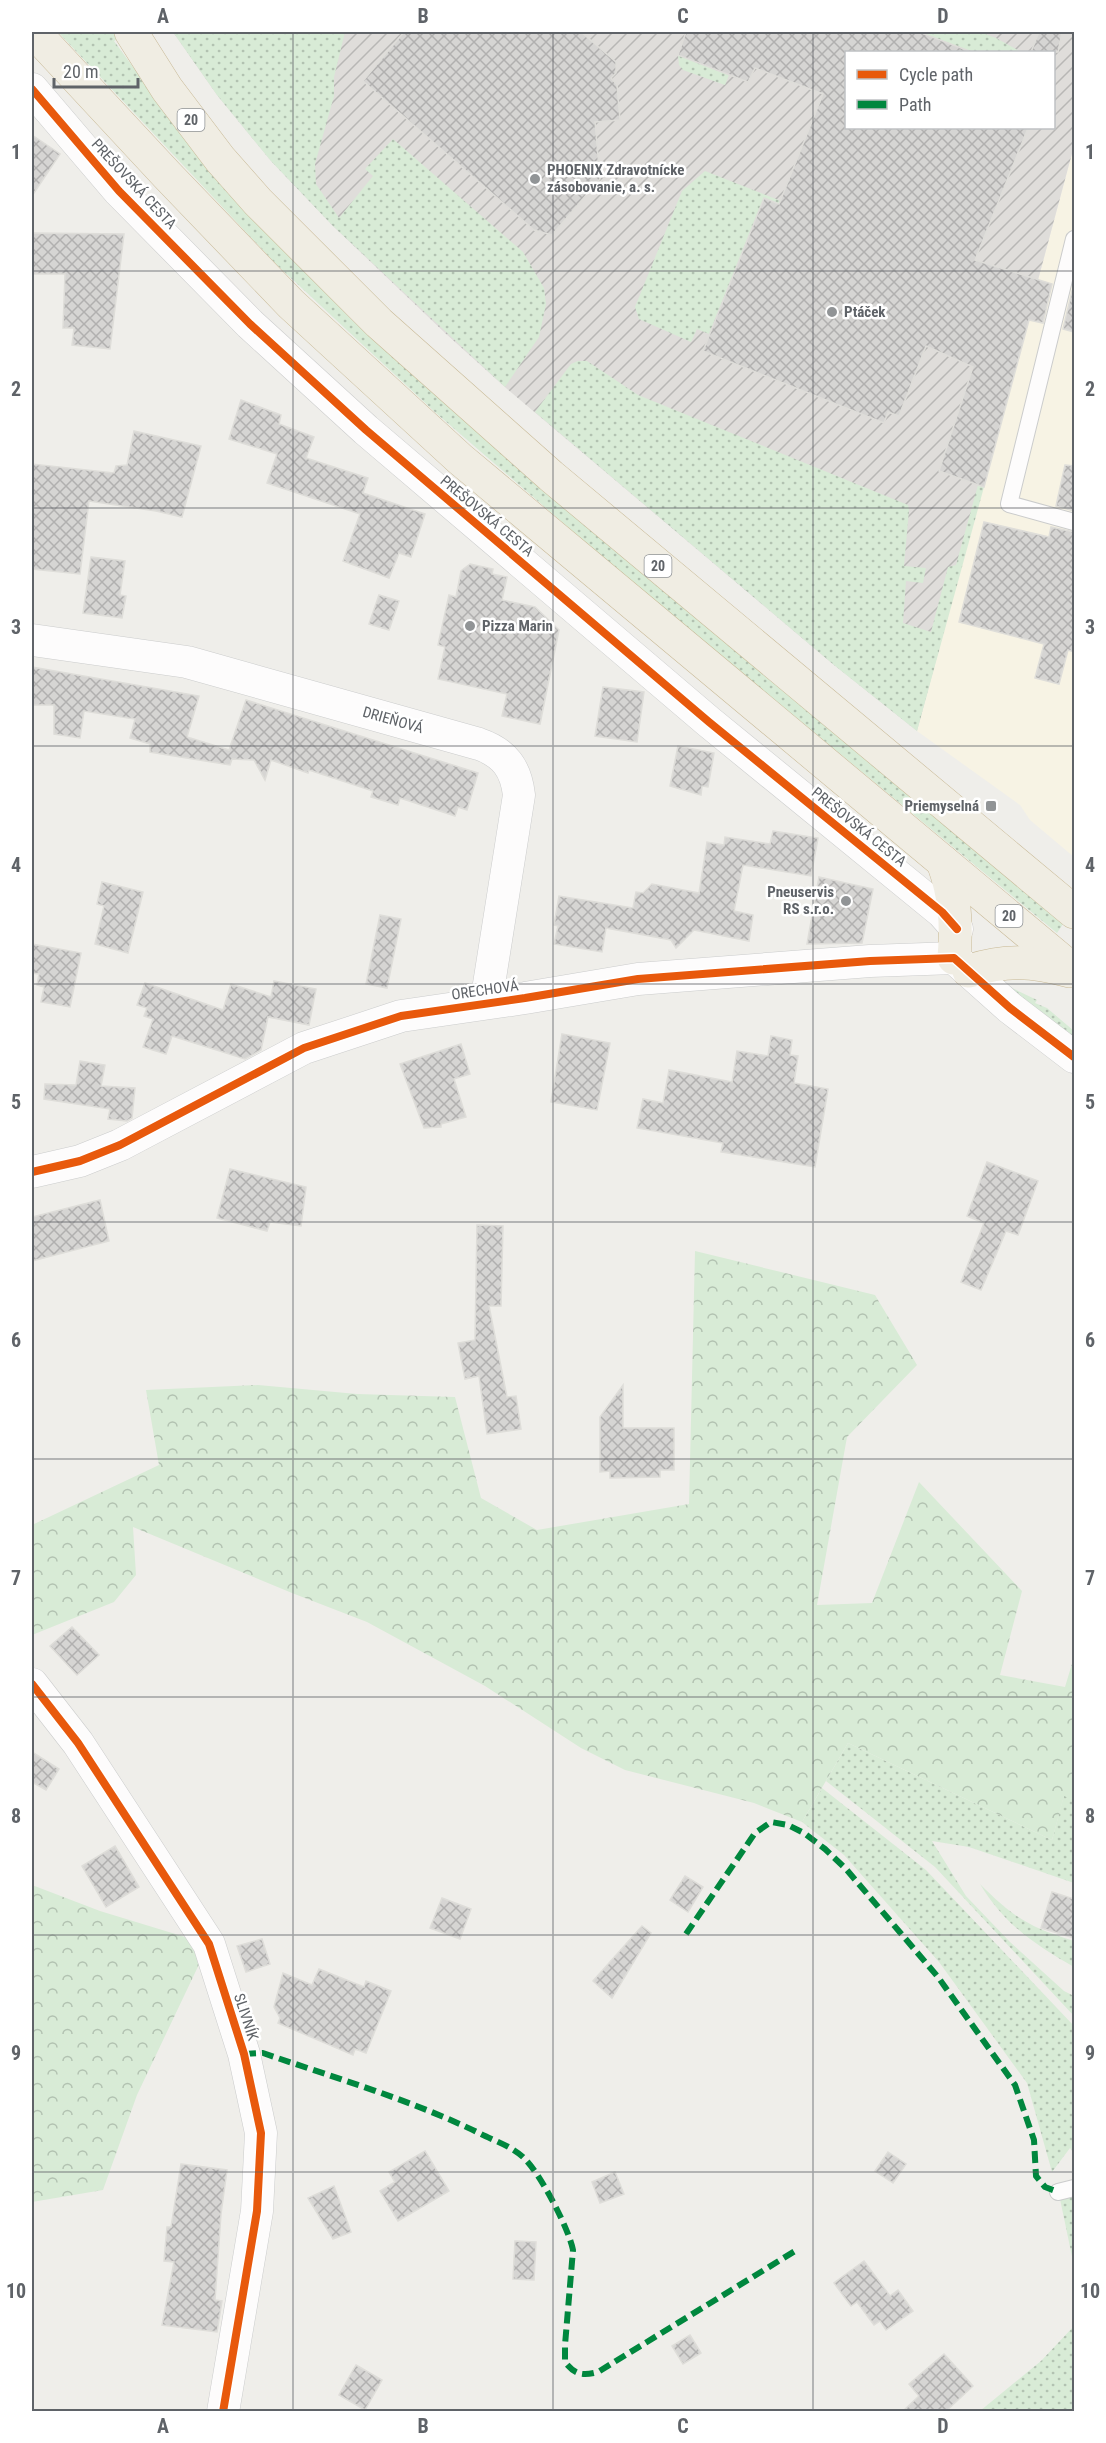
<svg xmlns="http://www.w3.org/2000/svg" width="1106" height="2443" viewBox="0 0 1106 2443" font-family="'Roboto Condensed',sans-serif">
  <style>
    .commercial { fill: #f7f3e4 }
    .industrial { fill: url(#industrial-furrows); fill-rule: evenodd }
    .grass { fill: url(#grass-dots) }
    .forest { fill: url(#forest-crowns) }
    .building { fill: url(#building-cross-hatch); stroke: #deddd9; stroke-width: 1.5 }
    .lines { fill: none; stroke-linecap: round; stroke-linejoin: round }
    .lane-casing { stroke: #cbcccc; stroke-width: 18 }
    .street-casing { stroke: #cbcccc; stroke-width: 33 }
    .highway-casing { stroke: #c8b996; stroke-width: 34 }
    .lane { stroke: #fdfcfc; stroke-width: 16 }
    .street { stroke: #fdfcfc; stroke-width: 32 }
    .highway { stroke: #f0ede3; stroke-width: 33 }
    .quiet { stroke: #00873e; stroke-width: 6; stroke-dasharray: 12 6; stroke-linecap: butt }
    .cycleway-casing { stroke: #fff; stroke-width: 11 }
    .cycleway { stroke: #e8590c; stroke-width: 8 }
    .grid { fill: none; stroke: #5f6368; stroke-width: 1.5; stroke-opacity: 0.55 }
    .poi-dot { fill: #919496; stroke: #fff; stroke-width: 2 }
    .labels { text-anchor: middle; stroke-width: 5; stroke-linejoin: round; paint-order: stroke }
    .shield { fill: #fff; stroke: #8f9295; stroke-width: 1.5 }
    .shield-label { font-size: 14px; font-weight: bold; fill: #5f6368 }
    .poi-label { font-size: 15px; font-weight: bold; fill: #5f6368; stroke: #fff; text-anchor: start }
    .street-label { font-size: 15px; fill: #5f6368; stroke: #fff }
    .neatline { fill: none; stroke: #5f6368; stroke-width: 2 }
    .grid-label { font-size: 20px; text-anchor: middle; font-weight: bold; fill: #5f6368 }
  </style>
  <defs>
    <pattern id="industrial-furrows" width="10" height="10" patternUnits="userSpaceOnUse" patternTransform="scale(1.5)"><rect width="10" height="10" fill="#dfddda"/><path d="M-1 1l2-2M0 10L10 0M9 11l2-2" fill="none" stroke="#b8b7b5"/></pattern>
    <pattern id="grass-dots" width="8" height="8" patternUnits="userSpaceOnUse" patternTransform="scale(1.5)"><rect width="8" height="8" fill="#d8ebd6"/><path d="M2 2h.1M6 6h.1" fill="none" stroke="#b2c2b1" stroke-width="1.8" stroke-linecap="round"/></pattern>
    <pattern id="forest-crowns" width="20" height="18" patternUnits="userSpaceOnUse" patternTransform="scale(1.5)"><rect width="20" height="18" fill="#d8ebd6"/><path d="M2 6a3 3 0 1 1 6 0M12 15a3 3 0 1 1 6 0" fill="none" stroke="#b2c2b1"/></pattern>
    <pattern id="building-cross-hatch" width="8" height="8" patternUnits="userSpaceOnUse" patternTransform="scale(1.5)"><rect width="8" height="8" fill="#d6d5d3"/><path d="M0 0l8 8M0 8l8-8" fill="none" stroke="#b1b0af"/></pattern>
  </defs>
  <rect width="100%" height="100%" fill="#efeeea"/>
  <polygon class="commercial" points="1074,146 1074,857 1030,820 1020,805 917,731"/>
  <path class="industrial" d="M173,32h901v114l-157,585 -83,-66 -328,-277 -61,-55 -112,-107 -62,-65 -54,-66zM846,52h208v76h-208z"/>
  <g class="grass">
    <polygon points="58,32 130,32 114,41 182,134 242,207 351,319 538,486 1063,924 1057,933 620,572 436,413 277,265"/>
    <polygon points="173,32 345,32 334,77 334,96 315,164 316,184 339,218 373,176 365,169 393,139 523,252 544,288 546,304 539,337 505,387 333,226 271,161 217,95"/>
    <polygon points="919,32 980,32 996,38 1021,52 974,52"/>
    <polygon points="678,55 729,75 725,85 683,70 679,65"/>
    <polygon points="705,171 781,201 779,204 764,198 709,334 697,329 691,342 639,319 635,307 682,191"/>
    <polygon points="578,361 587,361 638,395 908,505 909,510 904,566 926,568 923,583 906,581 903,623 931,632 948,567 956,565 978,485 984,487 917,731 834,665 535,412 571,364"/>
    <polygon points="1010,987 1037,1000 1035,1003 1047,1008 1074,1031 1074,1045"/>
    <polygon points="848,1743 1052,1840 1064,1795 1074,1800 1074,1883 969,1847 932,1841 966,1896 1010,1942 1064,1991 1074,1996 1074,2016 935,1867 826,1781"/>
    <polygon points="822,1788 926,1870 1074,2026 1074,2153 1070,2148 1052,2172 1027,2083 939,1962 844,1855 802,1822"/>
    <path d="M980,1884c34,34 49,43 94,57v26c-39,-22 -70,-43 -94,-83z"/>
    <polygon points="1074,2196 1074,2266 1060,2199"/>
    <polygon points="1074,2326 1074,2411 980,2411 1041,2361"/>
  </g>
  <g class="forest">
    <polygon points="695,1251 875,1295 917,1365 847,1437 817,1605 872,1603 919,1482 1022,1591 1000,1675 1065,1687 1074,1657 1074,1800 1064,1796 1052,1840 848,1743 802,1822 754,1803 625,1770 581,1748 485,1686 367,1622 292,1593 133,1527 136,1575 114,1602 32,1635 32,1525 159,1465 146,1390 258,1385 357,1394 455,1397 481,1498 537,1530 689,1504"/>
    <polygon points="32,1885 100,1911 195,1940 203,1956 137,2095 103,2190 32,2202"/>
  </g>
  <g class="building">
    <polygon points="404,32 581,32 616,62 616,73 611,78 617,85 620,120 595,122 600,179 552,235 534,230 363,81"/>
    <polygon points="686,32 919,32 969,51 969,52 846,52 846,128 1028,128 975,260 1052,284 1043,323 1029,320 984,487 939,471 973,367 926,346 899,416 888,412 884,423 703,351 764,198 779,204 823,94 755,68 748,82 678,55"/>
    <polygon points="1039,32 1062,32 1058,52 1031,52"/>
    <polygon points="32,135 60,154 32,196"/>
    <polygon points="32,233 124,234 110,349 72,345 74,328 63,328 65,274 32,274"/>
    <polygon points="1072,291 1074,292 1074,332 1063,329"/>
    <polygon points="241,400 281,415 279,424 314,437 306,458 368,478 363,493 425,514 411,557 399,553 389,578 343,561 360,514 267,483 277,454 229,439"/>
    <polygon points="134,431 201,446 182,517 156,511 89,501 80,574 32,569 32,464 114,473 116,466 127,465"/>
    <polygon points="1065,465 1074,466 1074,511 1056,506"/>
    <polygon points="984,522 1049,537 1051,527 1074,532 1074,652 1068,650 1059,684 1035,678 1044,644 959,622"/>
    <polygon points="91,557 125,561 120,595 126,596 122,618 83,613"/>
    <polygon points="470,564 493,569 492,574 507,577 502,600 535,607 559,630 540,724 502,716 507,694 438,679 445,647 438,645 449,595 456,597 461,571"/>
    <polygon points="379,595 399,601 389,630 369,624"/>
    <polygon points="32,667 199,696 187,737 229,750 246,700 478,773 467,810 458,807 455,816 400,798 398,805 371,797 373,791 309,770 308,773 271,760 265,780 254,760 232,759 230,765 150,752 150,744 130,738 135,719 84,711 80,738 54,734 54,705 32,705"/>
    <polygon points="603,687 644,692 637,742 595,736"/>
    <polygon points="678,746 714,753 708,787 702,786 701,795 670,786"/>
    <polygon points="773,831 818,838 811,876 743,865 734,911 753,915 749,941 694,930 676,948 671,940 606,928 602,952 554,944 558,926 554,925 559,896 633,908 636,892 643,893 652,884 699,893 707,842 724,845 725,837 770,844"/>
    <polygon points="819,877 873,889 862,943 807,944"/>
    <polygon points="102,882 143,892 128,953 95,944 104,906 97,904"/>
    <polygon points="380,915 401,919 387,988 366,984"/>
    <polygon points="32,944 81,953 70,1007 41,1002 44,987 37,985 39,974 32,973"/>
    <polygon points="274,981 316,989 309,1025 268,1017 261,1050 245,1059 172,1036 166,1054 143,1047 153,1019 144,1016 147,1008 137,1005 145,983 223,1010 231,984 271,997"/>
    <polygon points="562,1034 610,1043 597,1110 551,1102"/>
    <polygon points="771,1036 792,1040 790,1055 798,1056 794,1083 828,1089 815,1167 721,1152 723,1143 637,1128 643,1099 663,1103 669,1070 732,1082 737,1051 768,1056"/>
    <polygon points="461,1044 470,1074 454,1079 466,1117 441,1124 441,1127 424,1128 400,1064"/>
    <polygon points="80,1061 105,1065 101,1086 135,1088 132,1118 127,1121 108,1119 110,1109 44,1099 45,1084 76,1085"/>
    <polygon points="987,1162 1038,1181 1018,1235 1006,1231 981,1290 961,1282 984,1223 967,1216"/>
    <polygon points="230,1169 306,1187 301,1226 270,1222 267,1231 217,1218"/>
    <polygon points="100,1200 109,1241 32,1261 32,1217"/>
    <polygon points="477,1225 503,1226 501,1306 489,1306 507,1397 516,1396 521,1429 487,1434 479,1376 465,1379 458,1343 475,1340"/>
    <polygon points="623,1385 623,1428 674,1428 674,1470 660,1470 660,1477 610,1478 610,1471 600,1472 600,1417"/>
    <polygon points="72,1627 99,1655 77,1675 50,1646"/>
    <polygon points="32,1752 59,1769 46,1790 32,1782"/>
    <polygon points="115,1846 139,1887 106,1907 82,1866"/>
    <polygon points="685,1876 703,1887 688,1912 670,1900"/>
    <polygon points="1052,1892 1074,1899 1074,1938 1041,1928"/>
    <polygon points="442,1898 471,1909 460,1939 430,1928"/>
    <polygon points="642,1926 651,1933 612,1998 593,1981"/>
    <polygon points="262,1939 270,1964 246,1972 237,1946"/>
    <polygon points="319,1969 364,1987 366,1981 391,1991 366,2053 355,2049 353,2055 278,2023 280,2018 274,2007 283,1973 312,1985"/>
    <polygon points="425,2151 449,2191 398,2221 380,2191 395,2182 389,2172"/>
    <polygon points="888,2152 906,2164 893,2183 875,2171"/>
    <polygon points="181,2164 227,2170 221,2214 215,2300 222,2301 217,2332 162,2325 174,2262 164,2261 167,2227 171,2227"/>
    <polygon points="615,2172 624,2194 600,2203 592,2182"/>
    <polygon points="334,2186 351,2232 333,2239 308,2198"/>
    <polygon points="515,2241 536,2242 534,2280 513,2279"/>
    <polygon points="864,2261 890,2296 898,2290 913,2311 886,2330 880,2321 874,2325 857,2302 851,2306 834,2283"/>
    <polygon points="690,2335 701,2353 683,2364 672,2346"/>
    <polygon points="944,2354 973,2386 945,2412 902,2412 919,2396 909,2384"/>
    <polygon points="356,2365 382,2380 365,2410 339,2395"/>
  </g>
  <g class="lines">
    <g class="lane-casing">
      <g id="lane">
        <polyline points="1074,239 1009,504 1074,522"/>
        <polyline points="1058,2192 1074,2188"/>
      </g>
    </g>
    <g class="street-casing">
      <g id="street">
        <polyline points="32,89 119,191 250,324 366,430 709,722 942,912 957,929"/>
        <path d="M32,640l155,22 292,82c26,9 37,25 40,51l-33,208"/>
        <polyline points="32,1172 80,1161 120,1145 304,1048 401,1016 525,998 638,979 870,961 954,958 1010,1008 1074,1057"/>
        <polyline points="32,1684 78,1743 209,1944 244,2054 261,2133 257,2211 223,2412"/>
      </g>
    </g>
    <g class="highway-casing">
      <g id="highway">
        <polyline points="34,32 167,175 291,304 460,459 1074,971"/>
        <polyline points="131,32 167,89 220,159 258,202 379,323 551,476 1074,912"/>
        <path d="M943,862c12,33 14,62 11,96"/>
        <path d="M969,971c38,-12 63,-10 101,0"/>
      </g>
    </g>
    <use href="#lane" class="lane"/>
    <use href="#street" class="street"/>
    <use href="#highway" class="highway"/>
    <g class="quiet">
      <polyline points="686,1934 755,1833 771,1822 788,1825 804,1833 825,1849 846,1869 938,1977 1015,2085 1034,2140 1036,2176 1045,2187 1058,2192"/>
      <path d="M244,2054l19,-1c72,25 149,47 218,81 14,7 32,13 43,24 16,15 45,71 49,92l-8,95v17c10,13 18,14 33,10l197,-121"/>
    </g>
    <g class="cycleway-casing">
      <g id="cycleway">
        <polyline points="32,89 119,191 250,324 366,430 709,722 942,912 957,929"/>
        <polyline points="32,1172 80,1161 120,1145 304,1048 401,1016 525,998 638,979 870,961 954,958 1010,1008 1074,1057"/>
        <polyline points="32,1684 78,1743 209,1944 244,2054 261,2133 257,2211 223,2412"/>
      </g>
    </g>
    <use href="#cycleway" class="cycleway"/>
  </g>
  <path class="grid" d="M293,32v2380M553,32v2380M813,32v2380M32,271h1042M32,508h1042M32,746h1042M32,984h1042M32,1222h1042M32,1459h1042M32,1697h1042M32,1935h1042M32,2172h1042"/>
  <g class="poi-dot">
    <circle cx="535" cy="179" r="6"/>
    <circle cx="832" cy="312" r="6"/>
    <circle cx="470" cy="626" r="6"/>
    <rect x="985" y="800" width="12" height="12" rx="3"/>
    <circle cx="846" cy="901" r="6"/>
  </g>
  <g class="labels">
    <g class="shield">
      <rect x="177.5" y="109" width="27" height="22" rx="4.5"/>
      <rect x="644.5" y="555" width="27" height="22" rx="4.5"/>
      <rect x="995.5" y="905" width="27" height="22" rx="4.5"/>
    </g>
    <g class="shield-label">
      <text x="191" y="125">20</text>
      <text x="658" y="571">20</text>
      <text x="1009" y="921">20</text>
    </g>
    <g class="poi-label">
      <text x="547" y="175">PHOENIX Zdravotnícke<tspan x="547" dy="17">zásobovanie, a. s.</tspan></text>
      <text x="844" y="317">Ptáček</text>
      <text x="482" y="631">Pizza Marin</text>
      <text x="979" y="811" text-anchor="end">Priemyselná</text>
      <text x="834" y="897" text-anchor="end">Pneuservis<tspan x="834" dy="17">RS s.r.o.</tspan></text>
    </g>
    <g class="street-label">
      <text transform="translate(134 184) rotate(47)" y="5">PREŠOVSKÁ CESTA</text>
      <text transform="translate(487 516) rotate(40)" y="5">PREŠOVSKÁ CESTA</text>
      <text transform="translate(393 720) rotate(16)" y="5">DRIEŇOVÁ</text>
      <text transform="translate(859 827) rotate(39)" y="5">PREŠOVSKÁ CESTA</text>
      <text transform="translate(485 990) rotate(-8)" y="5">ORECHOVÁ</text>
      <text transform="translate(246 2017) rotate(72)" y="5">SLIVNÍK</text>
    </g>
  </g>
  <rect width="1106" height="2443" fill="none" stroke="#ffffff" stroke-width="66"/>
  <rect x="845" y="51" width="210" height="78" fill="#ffffff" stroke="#bfc1c3" stroke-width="1.5"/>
  <rect x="857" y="70" width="30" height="9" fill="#e8590c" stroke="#bfc1c3" stroke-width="1.5"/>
  <text x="899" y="81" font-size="18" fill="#5f6368">Cycle path</text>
  <rect x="857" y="100" width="30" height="9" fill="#00873e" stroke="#bfc1c3" stroke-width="1.5"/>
  <text x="899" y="111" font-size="18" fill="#5f6368">Path</text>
  <path d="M54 78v9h84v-9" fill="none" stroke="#5f6368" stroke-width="3"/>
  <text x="63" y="78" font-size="18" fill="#5f6368" stroke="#ffffff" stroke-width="4.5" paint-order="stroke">20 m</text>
  <rect x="33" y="33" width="1040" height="2377" class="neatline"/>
  <g class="grid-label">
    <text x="163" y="23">A</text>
    <text x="423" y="23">B</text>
    <text x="683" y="23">C</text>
    <text x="943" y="23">D</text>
    <text x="16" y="159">1</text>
    <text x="1090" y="159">1</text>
    <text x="16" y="396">2</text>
    <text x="1090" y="396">2</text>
    <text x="16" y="634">3</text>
    <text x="1090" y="634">3</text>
    <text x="16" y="872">4</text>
    <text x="1090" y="872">4</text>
    <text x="16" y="1109">5</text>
    <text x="1090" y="1109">5</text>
    <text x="16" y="1347">6</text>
    <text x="1090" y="1347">6</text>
    <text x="16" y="1585">7</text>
    <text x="1090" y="1585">7</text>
    <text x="16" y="1823">8</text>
    <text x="1090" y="1823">8</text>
    <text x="16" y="2060">9</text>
    <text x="1090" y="2060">9</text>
    <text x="16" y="2298">10</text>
    <text x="1090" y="2298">10</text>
    <text x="163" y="2433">A</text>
    <text x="423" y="2433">B</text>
    <text x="683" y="2433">C</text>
    <text x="943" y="2433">D</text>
  </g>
</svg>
